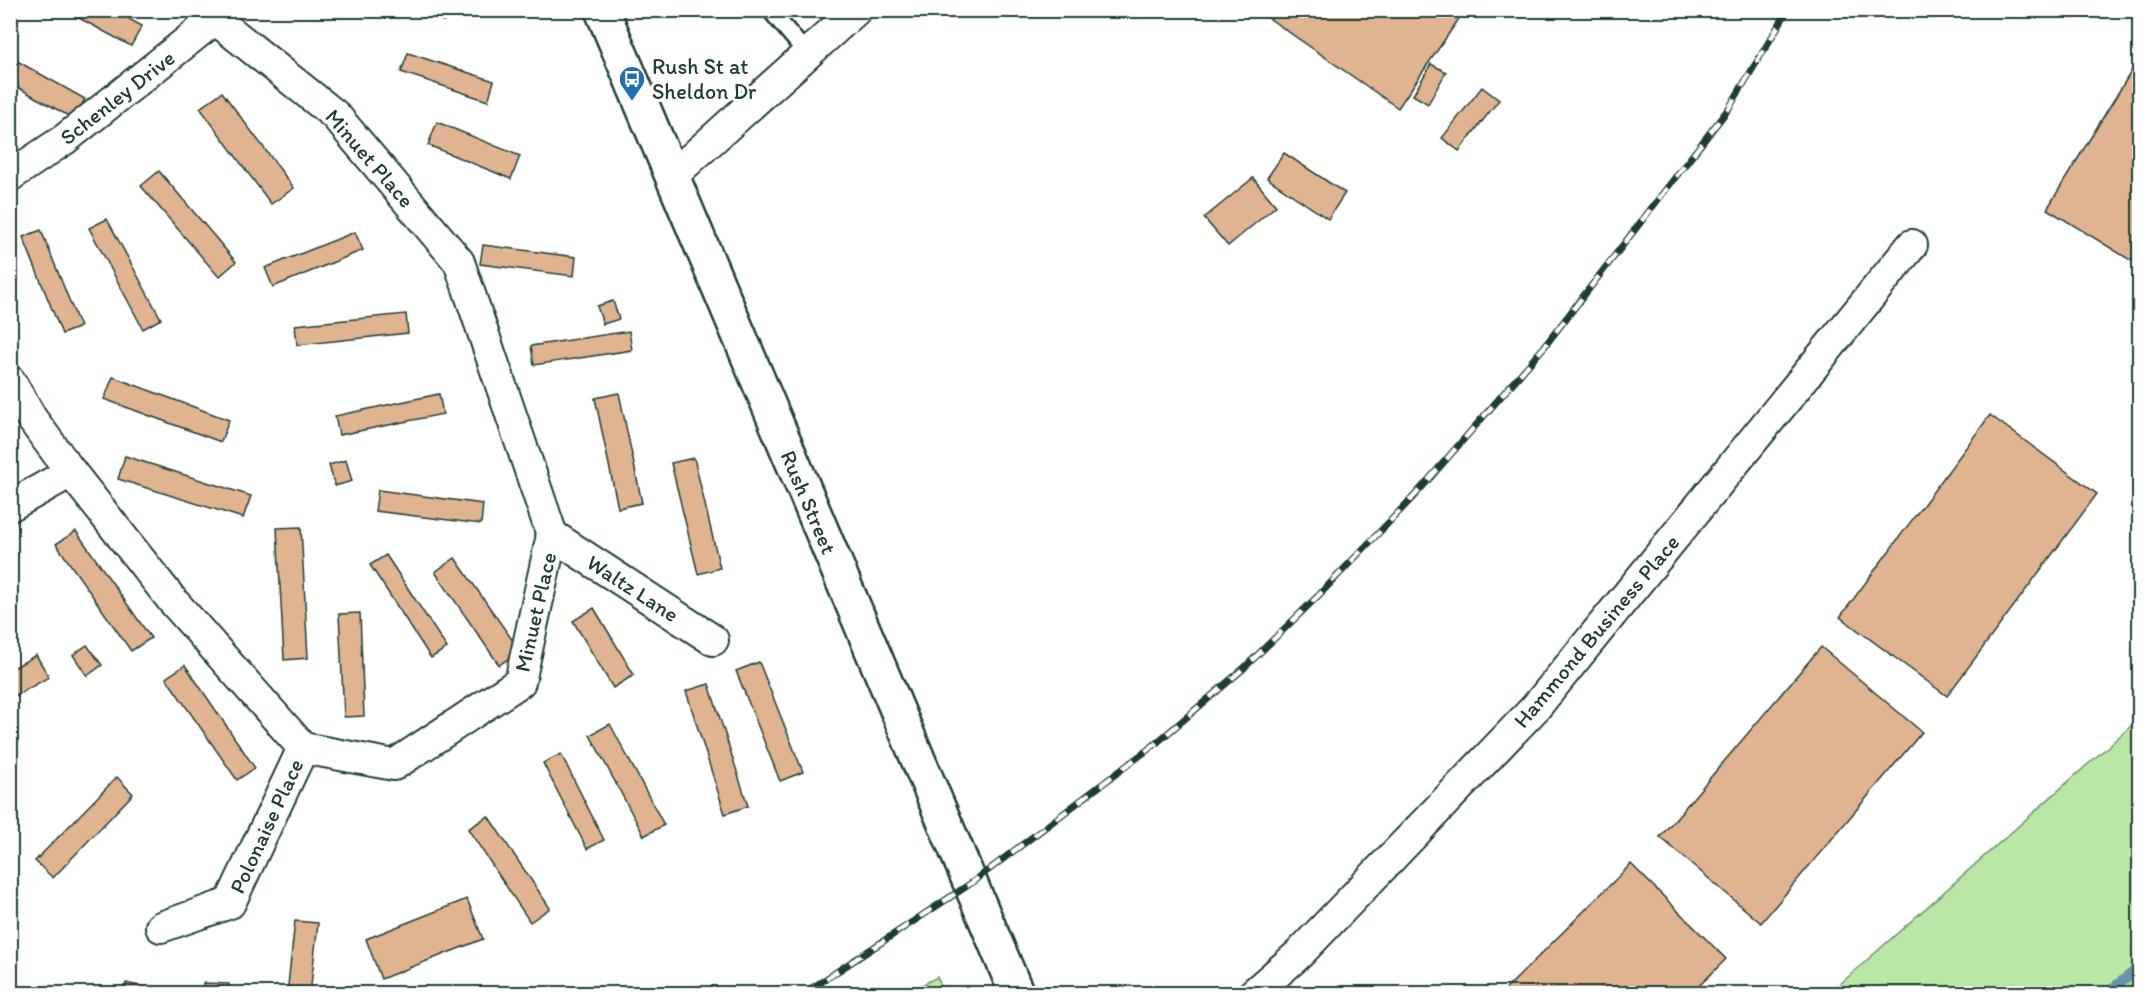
<svg xmlns="http://www.w3.org/2000/svg" width="2150" height="1004" viewBox="0 0 2150 1004" font-family="Itim,sans-serif">
  <style>
    .green { fill: #bae7a5; stroke: #6c926c; stroke-width: 1.5 }
    .lines { fill: none; stroke-linecap: round; stroke-linejoin: round }
    .stream { stroke: #6b92aa; stroke-width: 10 }
    .building { fill: #e0b391; stroke: #1f3d34; stroke-width: 1.5 }
    .lane-casing { stroke: #1f3d34; stroke-width: 20 }
    .street-casing { stroke: #1f3d34; stroke-width: 34 }
    .secondary-casing { stroke: #1f3d34; stroke-width: 38 }
    .lane { stroke: #fff; stroke-width: 15 }
    .street { stroke: #fff; stroke-width: 30 }
    .secondary { stroke: #fff; stroke-width: 33 }
    .rail-casing { stroke: #1f3d34; stroke-width: 7 }
    .rail { stroke: #fff; stroke-width: 4.5; stroke-dasharray: 14; stroke-linecap: butt }
    .labels { text-anchor: middle; stroke-width: 6; stroke-linejoin: round; paint-order: stroke }
    .poi-label { font-size: 22px; fill: #1f3d34; stroke: #fff; text-anchor: start }
    .street-label { font-size: 22px; fill: #1f3d34; stroke: #fff }
  </style>
  <rect width="100%" height="100%" fill="#fff"/>
  <filter id="ink" filterUnits="userSpaceOnUse"><feTurbulence type="fractalNoise" baseFrequency=".0167" numOctaves="2"/><feDisplacementMap in="SourceGraphic" scale="12" xChannelSelector="R" yChannelSelector="G"/><feConvolveMatrix kernelMatrix="1 2 1 2 8 2 1 2 1" color-interpolation-filters="sRGB"/></filter>
  <g filter="url(#ink)">
    <g class="green">
      <polygon points="2139,719 2139,993 1830,993"/>
      <polygon points="937,977 944,993 906,993"/>
    </g>
    <g class="lines">
      <polyline class="stream" points="2105,994 2140,967"/>
    </g>
    <g class="building">
      <polygon points="64,10 113,10 142,26 131,46"/>
      <polygon points="402,10 447,10 444,21"/>
      <polygon points="1257,10 1465,10 1398,108"/>
      <polygon points="408,53 494,81 488,101 401,72"/>
      <polygon points="10,57 85,99 74,119 10,83"/>
      <polygon points="2140,57 2140,266 2047,209"/>
      <polygon points="1431,64 1446,72 1428,104 1413,95"/>
      <polygon points="1482,87 1499,100 1459,151 1442,138"/>
      <polygon points="222,92 294,188 271,204 200,108"/>
      <polygon points="437,122 520,156 511,179 428,145"/>
      <polygon points="1284,153 1345,193 1328,219 1267,178"/>
      <polygon points="159,171 236,262 219,277 141,186"/>
      <polygon points="1253,178 1276,206 1228,246 1204,218"/>
      <polygon points="107,219 161,319 143,329 89,228"/>
      <polygon points="41,230 80,327 62,334 23,237"/>
      <polygon points="355,232 363,250 273,287 265,268"/>
      <polygon points="483,245 576,257 574,276 480,264"/>
      <polygon points="613,301 619,319 603,324 597,306"/>
      <polygon points="406,314 408,333 297,345 295,325"/>
      <polygon points="629,331 632,350 534,365 531,346"/>
      <polygon points="113,377 229,420 221,442 104,399"/>
      <polygon points="619,393 642,503 618,508 595,398"/>
      <polygon points="439,394 443,414 339,435 335,416"/>
      <polygon points="1990,415 2097,494 1947,696 1840,617"/>
      <polygon points="125,456 251,496 243,518 118,479"/>
      <polygon points="694,458 720,568 698,574 671,463"/>
      <polygon points="346,460 352,481 335,486 329,465"/>
      <polygon points="378,490 483,504 481,524 375,511"/>
      <polygon points="301,527 308,658 284,660 277,528"/>
      <polygon points="76,531 151,638 131,651 56,544"/>
      <polygon points="386,555 447,648 431,658 370,565"/>
      <polygon points="455,558 520,651 499,665 435,572"/>
      <polygon points="594,608 634,675 613,688 573,621"/>
      <polygon points="360,613 364,716 344,717 339,614"/>
      <polygon points="87,645 102,665 87,676 73,655"/>
      <polygon points="1821,647 1922,732 1761,923 1660,837"/>
      <polygon points="36,655 49,677 10,699 10,670"/>
      <polygon points="759,662 803,772 780,781 736,671"/>
      <polygon points="185,665 255,768 237,780 166,678"/>
      <polygon points="709,684 748,806 725,814 686,691"/>
      <polygon points="610,724 664,825 644,836 590,735"/>
      <polygon points="561,754 604,840 587,849 543,763"/>
      <polygon points="117,777 133,794 53,878 35,861"/>
      <polygon points="488,816 550,908 530,922 468,829"/>
      <polygon points="1631,864 1726,959 1691,994 1501,994"/>
      <polygon points="467,899 483,939 381,979 366,939"/>
      <polygon points="295,921 318,923 310,994 287,994"/>
      <polygon points="126,983 152,989 150,994 124,994"/>
      <polygon points="203,983 229,984 228,994 202,994"/>
    </g>
    <g class="lines">
      <g class="lane-casing">
        <polyline id="lane" points="770,10 807,54"/>
      </g>
      <g class="street-casing">
        <g id="street">
          <polyline points="10,176 65,139 215,19 216,10"/>
          <polyline points="672,176 856,10"/>
          <polyline points="10,381 32,419 71,472 172,600 303,748 394,765 520,682 552,535 459,262 335,115 215,19"/>
          <polyline points="10,506 71,472"/>
          <polyline points="552,535 713,640"/>
          <polyline points="161,927 230,903 303,748"/>
          <polyline points="1253,994 1299,954 1536,707 1912,245"/>
        </g>
      </g>
      <g class="secondary-casing">
        <polyline id="secondary" points="602,10 1017,994"/>
      </g>
      <use href="#lane" class="lane"/>
      <use href="#street" class="street"/>
      <use href="#secondary" class="secondary"/>
      <g class="rail-casing">
        <polyline id="rail" points="803,994 970,884 1154,745 1243,669 1320,594 1417,493 1544,347 1729,108 1788,10"/>
      </g>
      <use href="#rail" class="rail"/>
    </g>
  </g>
  <defs>
    <g id="bus-pin" transform="scale(1.35)"><path d="M0 17L-7.5 6A9.5 9.5 0 1 1 7.5 6Z" fill="#1f6fb2" stroke="#fff"/><path d="M-5-6H5V4H4V6H2V4H-2V6H-4V4H-5ZM-3.5-4V0h7V-4ZM-3.5 1.2v1.5H-2V1.2ZM2 1.2v1.5H3.5V1.2Z" fill="#fff"/></g>
  </defs>
  <g fill-rule="evenodd">
    <use href="#bus-pin" x="632" y="79"/>
  </g>
  <g class="labels">
    <g class="poi-label">
      <text x="652" y="74">Rush St at<tspan x="652" dy="25">Sheldon Dr</tspan></text>
    </g>
    <g class="street-label">
      <text transform="translate(117 97) rotate(-38)" y="8">Schenley Drive</text>
      <text transform="translate(370 158) rotate(49)" y="8">Minuet Place</text>
      <text transform="translate(809 502) rotate(67)" y="8">Rush Street</text>
      <text transform="translate(633 588) rotate(33)" y="8">Waltz Lane</text>
      <text transform="translate(535 612) rotate(-77)" y="8">Minuet Place</text>
      <text transform="translate(1596 631) rotate(-50)" y="8">Hammond Business Place</text>
      <text transform="translate(266 826) rotate(-65)" y="8">Polonaise Place</text>
    </g>
  </g>
  <rect width="2150" height="1004" fill="none" stroke="#fff" stroke-width="36"/>
  <rect x="18" y="18" width="2114" height="968" fill="none" stroke="#1f3d34" stroke-width="2" filter="url(#ink)"/>
</svg>
